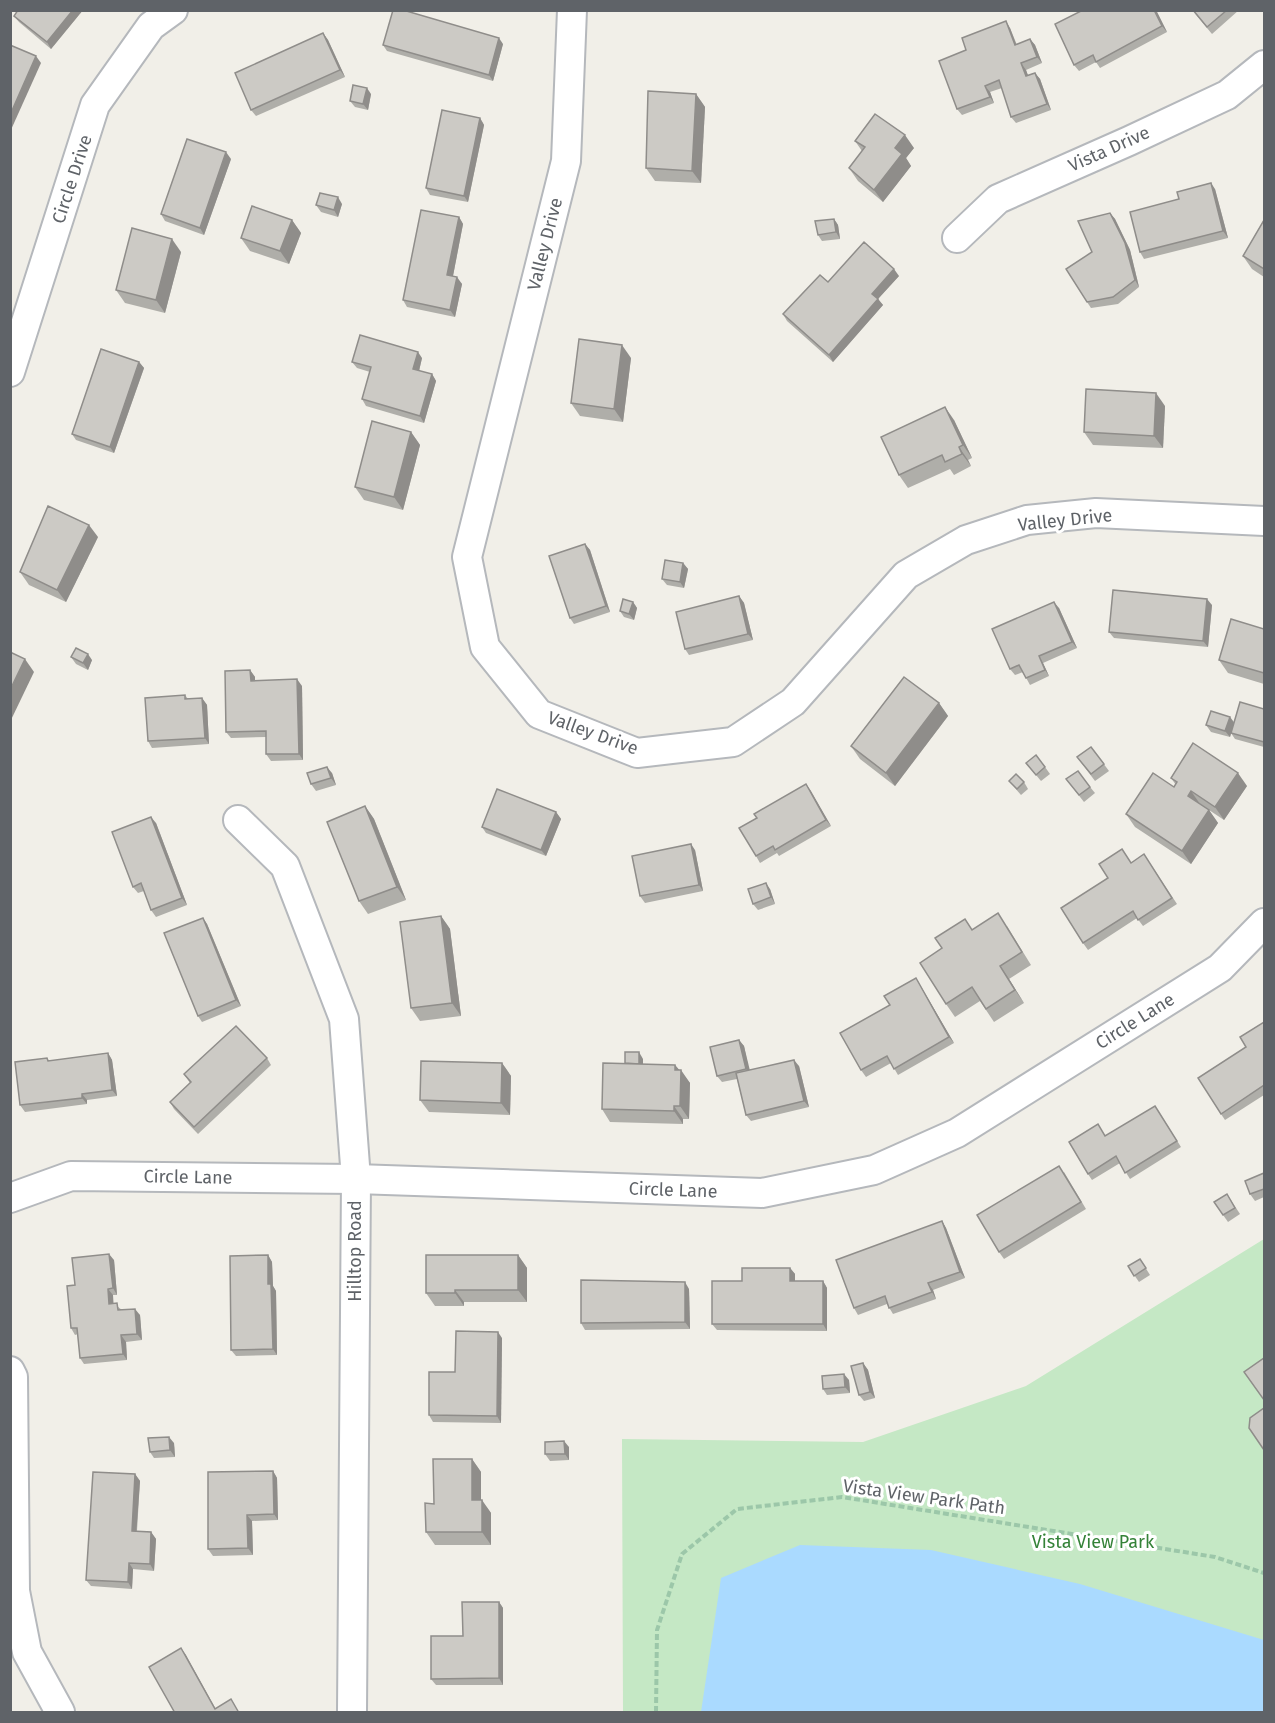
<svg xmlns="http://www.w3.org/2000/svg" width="1275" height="1723" viewBox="0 0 1275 1723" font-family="'Fira Sans',sans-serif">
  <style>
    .green { fill: #c5e8c5 }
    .water { fill: #aadaff }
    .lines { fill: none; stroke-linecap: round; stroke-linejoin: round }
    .minor-casing { stroke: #b5b8bc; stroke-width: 32 }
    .path { stroke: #9cc7a9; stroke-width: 4; stroke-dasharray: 6 3; stroke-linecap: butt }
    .minor { stroke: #fff; stroke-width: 28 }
    .wall { fill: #afaea9 }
    .shaded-wall { fill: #8f8d8a }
    .building { fill: #cccac5; stroke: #8f8d8a; stroke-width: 1.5 }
    .labels { text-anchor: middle; stroke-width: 6; stroke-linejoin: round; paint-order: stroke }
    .street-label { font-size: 18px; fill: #5f6368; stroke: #fff }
    .park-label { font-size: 18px; fill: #348238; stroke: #fff }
  </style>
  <rect width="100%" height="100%" fill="#f1efe8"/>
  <polygon class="green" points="1264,1239 1264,1712 623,1712 622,1439 863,1442 1026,1386"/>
  <polygon class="water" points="800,1545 931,1550 1080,1584 1264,1640 1264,1712 701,1712 721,1578"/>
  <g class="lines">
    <g class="minor-casing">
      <g id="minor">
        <polyline points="572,10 566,161 467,557 485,647 539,714 637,753 733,742 793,702 906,575 966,540 1027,520 1096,513 1264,521"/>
        <polyline points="957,238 998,199 1129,141 1227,95 1264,65"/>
        <polyline points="10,372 95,105 151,26 173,10"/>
        <polyline points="238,820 285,866 344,1019 356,1179 352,1712"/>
        <polyline points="10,1198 71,1176 356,1179 762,1193 874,1170 957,1133 1220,968 1264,923"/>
        <polyline points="10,1371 13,1377 15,1591 27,1652 60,1712"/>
      </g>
    </g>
    <polyline class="path" points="656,1712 657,1630 682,1554 737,1509 842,1497 1215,1557 1264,1573"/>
    <use href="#minor" class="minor"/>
  </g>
  <g class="wall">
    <polygon points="18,10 83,10 51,49 19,22 14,16"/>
    <polygon points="1083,10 1156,10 1167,32 1100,68 1096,62 1079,71 1074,65"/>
    <polygon points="1192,10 1239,10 1212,34"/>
    <polygon points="1010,28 1017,45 1030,39 1035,45 1042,63 1026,70 1028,76 1035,73 1040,79 1051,110 1016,123 1011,117 1002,88 990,92 994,103 962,115 957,109 966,50"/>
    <polygon points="323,33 328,40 345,77 256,116 251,110"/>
    <polygon points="503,44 493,81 387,51 383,45"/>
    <polygon points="371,94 368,110 355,107 350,101"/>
    <polygon points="696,94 705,107 701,183 655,181 646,168"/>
    <polygon points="480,118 484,125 468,202 430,195 426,188"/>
    <polygon points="855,141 914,148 906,158 911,166 883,202 858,181 849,168 862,151"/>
    <polygon points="231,159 204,235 165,221 161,214"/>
    <polygon points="1215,189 1228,238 1144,259 1140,252"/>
    <polygon points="342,204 338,217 321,212 316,205"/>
    <polygon points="1110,213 1115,219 1130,250 1139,287 1118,304 1091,308 1087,302 1092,252"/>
    <polygon points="459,217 463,224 453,276 462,284 455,317 407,307 403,300"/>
    <polygon points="834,219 838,225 840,239 822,241 818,235"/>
    <polygon points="292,220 301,233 289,264 250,251 241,238"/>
    <polygon points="1264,220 1264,277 1252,269 1243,256"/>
    <polygon points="181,252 165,313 125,303 116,290"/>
    <polygon points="899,276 878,299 883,305 833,362 787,321 783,314 828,282"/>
    <polygon points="422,358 419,371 432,374 436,381 424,423 366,406 362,399 370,372 357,368 352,362"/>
    <polygon points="631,358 623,422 580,416 571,403"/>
    <polygon points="139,362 144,368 114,453 76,440 72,434"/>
    <polygon points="1165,406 1163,448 1093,445 1084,432"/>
    <polygon points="954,420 972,458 968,460 971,466 954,475 950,469 908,488 899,475"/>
    <polygon points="411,432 420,445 403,510 364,500 355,487"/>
    <polygon points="98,537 66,602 29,585 20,572"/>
    <polygon points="585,544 590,550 610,612 574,624 570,618"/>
    <polygon points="683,563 688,569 684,588 667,585 662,579"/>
    <polygon points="739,596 744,603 753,640 689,655 685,649"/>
    <polygon points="633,602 637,608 634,620 624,617 620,611"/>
    <polygon points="1212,605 1208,647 1114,638 1109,632"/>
    <polygon points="1059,608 1077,648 1043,663 1049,676 1030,685 1023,672 1015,675 1010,669"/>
    <polygon points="1264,629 1264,684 1228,673 1219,660"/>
    <polygon points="71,657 92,660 88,670 76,664"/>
    <polygon points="250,670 255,677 255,680 302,686 303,760 271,761 266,754 266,737 231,738 226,732"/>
    <polygon points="185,695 188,699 202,698 207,705 209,744 152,748 148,741"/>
    <polygon points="939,703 948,716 895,786 860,759 851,746"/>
    <polygon points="1264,709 1264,747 1235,739 1231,733 1230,737 1211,732 1206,725 1230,717 1234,722"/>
    <polygon points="1091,747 1109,771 1095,781 1077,757"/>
    <polygon points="1026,763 1045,767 1050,774 1041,781"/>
    <polygon points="332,773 336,785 316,791 311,784"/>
    <polygon points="1171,778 1247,786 1224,820 1200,804 1209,810 1218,823 1191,864 1135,827 1126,814 1174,787 1176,785"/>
    <polygon points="1066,779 1090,787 1095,793 1084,802"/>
    <polygon points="1009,781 1024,782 1028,789 1021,795"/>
    <polygon points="806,784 831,826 779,856 777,853 760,863 756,856 757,818"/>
    <polygon points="365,806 374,819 406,900 368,914 359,901"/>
    <polygon points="556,812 561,819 546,856 486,833 482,827"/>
    <polygon points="156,823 187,905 156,917 151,910 144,891 138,893 133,887"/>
    <polygon points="695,850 703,891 645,903 640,896"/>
    <polygon points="1144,854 1177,904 1143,926 1137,918 1088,950 1083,943 1131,863"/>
    <polygon points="770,889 775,904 758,910 753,904"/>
    <polygon points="441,916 450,929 461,1016 420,1021 411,1008"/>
    <polygon points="203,918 207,924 241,1006 202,1022 198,1016"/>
    <polygon points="965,919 972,930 1007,926 1031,965 1009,979 1024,1003 994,1022 980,1001 955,1017 946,1004 942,948"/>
    <polygon points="916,978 954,1043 898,1075 891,1063 866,1077 861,1070 890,1005"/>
    <polygon points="1264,1022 1264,1095 1225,1120 1221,1114 1246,1047"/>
    <polygon points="739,1040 744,1046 749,1070 799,1066 809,1107 751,1121 746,1115 737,1079 722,1082 717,1076"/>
    <polygon points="108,1053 112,1060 117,1096 87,1100 87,1104 25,1112 20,1105 47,1058 49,1061"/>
    <polygon points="267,1058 271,1065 198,1134 174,1109 170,1102 190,1083 184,1074"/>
    <polygon points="643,1059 643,1064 675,1065 690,1083 689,1119 683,1119 683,1124 610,1122 602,1109 625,1063"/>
    <polygon points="502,1063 511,1076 510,1115 429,1112 420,1100"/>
    <polygon points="1159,1112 1181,1147 1130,1179 1120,1163 1092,1180 1088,1174 1106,1136"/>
    <polygon points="1064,1172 1086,1209 1004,1259 999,1252"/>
    <polygon points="1264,1173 1264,1197 1255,1201 1250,1194"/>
    <polygon points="1227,1194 1240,1214 1228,1222 1214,1202"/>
    <polygon points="942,1221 946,1228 965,1278 933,1290 936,1299 893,1314 887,1304 858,1315 854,1308"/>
    <polygon points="268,1255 272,1262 273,1286 276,1291 277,1355 236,1356 231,1350"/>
    <polygon points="518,1255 527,1268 527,1302 464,1302 464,1306 435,1306 426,1293"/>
    <polygon points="1140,1259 1150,1275 1139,1282 1128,1266"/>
    <polygon points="114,1260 117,1295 113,1295 113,1303 122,1310 140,1315 142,1340 126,1342 127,1360 84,1364 80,1358 78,1334 75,1335 71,1328 75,1285"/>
    <polygon points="790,1268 795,1274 795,1281 823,1281 827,1288 827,1331 717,1330 712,1324 742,1281"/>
    <polygon points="689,1289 690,1329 585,1330 581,1323"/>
    <polygon points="502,1338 501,1423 433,1422 429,1415 455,1372"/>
    <polygon points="863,1363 868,1370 875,1398 864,1401 859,1395"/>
    <polygon points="849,1380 850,1393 827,1395 823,1389"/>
    <polygon points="174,1443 175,1457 154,1458 150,1452"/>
    <polygon points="569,1447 569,1460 550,1461 545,1454"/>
    <polygon points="472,1459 481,1472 481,1500 491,1513 491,1545 435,1545 426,1532 434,1504"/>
    <polygon points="273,1471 277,1478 278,1520 252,1521 253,1555 213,1556 208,1549"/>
    <polygon points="135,1474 140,1481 137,1531 151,1532 156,1539 154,1571 133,1569 132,1589 91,1586 86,1580"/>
    <polygon points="499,1602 503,1608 503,1685 436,1685 431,1679 463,1636"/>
  </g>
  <g class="shaded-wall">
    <polygon points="73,10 83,10 51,49 47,42"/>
    <polygon points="1154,10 1156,10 1167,32 1162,26"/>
    <polygon points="1006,21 1010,28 1019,52 1015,45"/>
    <polygon points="323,33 328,40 345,77 340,70"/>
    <polygon points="499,38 503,44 493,81 489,75"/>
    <polygon points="1030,39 1035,45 1042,63 1037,57"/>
    <polygon points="36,56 41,63 10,132 10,115"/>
    <polygon points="1021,63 1026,70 1031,83 1026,76"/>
    <polygon points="1035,73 1040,79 1051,110 1047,104"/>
    <polygon points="985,86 990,92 994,103 990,97"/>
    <polygon points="367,88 371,94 368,110 363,104"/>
    <polygon points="696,94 705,107 701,183 692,171"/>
    <polygon points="480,118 484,125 468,202 464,196"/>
    <polygon points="905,135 914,148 906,158 911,166 883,202 874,190 895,148"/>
    <polygon points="226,152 231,159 204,235 200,228"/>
    <polygon points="1211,183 1215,189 1228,238 1223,231"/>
    <polygon points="338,197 342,204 338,217 334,210"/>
    <polygon points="1110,213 1115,219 1130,250 1139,287 1135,280"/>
    <polygon points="459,217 463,224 452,281 447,275"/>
    <polygon points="834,219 838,225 840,239 836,232"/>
    <polygon points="292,220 301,233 289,264 280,251"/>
    <polygon points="172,239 181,252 165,313 156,300"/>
    <polygon points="894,269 899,276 877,300 872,294"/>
    <polygon points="457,277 462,284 455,317 450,310"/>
    <polygon points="878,299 883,305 833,362 829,355"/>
    <polygon points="622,345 631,358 623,422 614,409"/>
    <polygon points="418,352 422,358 418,375 413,369"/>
    <polygon points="139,362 144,368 114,453 110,447"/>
    <polygon points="432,374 436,381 424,423 420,416"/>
    <polygon points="1156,393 1165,406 1163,448 1154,436"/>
    <polygon points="945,407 954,420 972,458 963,445"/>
    <polygon points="411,432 420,445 403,510 394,497"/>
    <polygon points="959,447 968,460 971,466 962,454"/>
    <polygon points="89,525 98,537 66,602 57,590"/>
    <polygon points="585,544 590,550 610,612 606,606"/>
    <polygon points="683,563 688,569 684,588 680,582"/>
    <polygon points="739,596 744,603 753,640 748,634"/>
    <polygon points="1207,599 1212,605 1208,647 1203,641"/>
    <polygon points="633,602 637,608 634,620 629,614"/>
    <polygon points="1054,602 1059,608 1077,648 1072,642"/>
    <polygon points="88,654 92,660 88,670 83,663"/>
    <polygon points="1039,656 1043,663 1049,676 1045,670"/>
    <polygon points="25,659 34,672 10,722 10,690"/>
    <polygon points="250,670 255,677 255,687 251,681"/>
    <polygon points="297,679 302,686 303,760 299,754"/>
    <polygon points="202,698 207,705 209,744 205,738"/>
    <polygon points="939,703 948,716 895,786 886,773"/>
    <polygon points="1230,717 1234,723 1230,737 1225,731"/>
    <polygon points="327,767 332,773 336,785 331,778"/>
    <polygon points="1238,773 1247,786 1224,820 1215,807"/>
    <polygon points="806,784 811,791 831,826 826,820"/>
    <polygon points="1191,791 1200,804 1188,796"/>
    <polygon points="365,806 374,819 406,900 397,887"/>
    <polygon points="1209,810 1218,823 1191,864 1182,851"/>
    <polygon points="556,812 561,819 546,856 541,850"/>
    <polygon points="151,817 156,823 187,905 182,898"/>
    <polygon points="691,844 695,850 703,891 699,885"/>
    <polygon points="766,883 770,889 775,904 771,897"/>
    <polygon points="441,916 450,929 461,1016 452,1003"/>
    <polygon points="203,918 207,924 241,1006 236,1000"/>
    <polygon points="1000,966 1009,979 1024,1003 1015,990"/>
    <polygon points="916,978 920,985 954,1043 949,1037"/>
    <polygon points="739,1040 744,1046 751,1075 746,1069"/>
    <polygon points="639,1052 643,1059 643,1074 638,1067"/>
    <polygon points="108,1053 112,1060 117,1096 112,1090"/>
    <polygon points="794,1060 799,1066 809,1107 804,1101"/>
    <polygon points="502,1063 511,1076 510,1115 501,1103"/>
    <polygon points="675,1065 681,1072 681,1070 690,1083 689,1119 680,1106 675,1070"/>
    <polygon points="82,1094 87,1100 87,1104 82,1098"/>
    <polygon points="674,1106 683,1119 683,1124 674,1111"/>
    <polygon points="942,1221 946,1228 965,1278 960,1272"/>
    <polygon points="109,1254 114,1260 117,1295 113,1288"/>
    <polygon points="268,1255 272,1262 273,1286 276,1291 277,1355 273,1349 268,1284"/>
    <polygon points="518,1255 527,1268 527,1302 518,1290"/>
    <polygon points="790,1268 795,1274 795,1288 790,1281"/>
    <polygon points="823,1281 827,1288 827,1331 823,1324"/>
    <polygon points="685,1282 689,1289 690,1329 685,1322"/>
    <polygon points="928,1283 933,1290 936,1299 932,1292"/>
    <polygon points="108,1289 113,1295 114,1310 109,1304"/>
    <polygon points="455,1290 464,1302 464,1306 455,1293"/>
    <polygon points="135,1309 140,1315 142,1340 137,1334"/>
    <polygon points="498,1332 502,1338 501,1423 497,1416"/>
    <polygon points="121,1335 126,1342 127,1360 123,1354"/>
    <polygon points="863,1363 868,1370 875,1398 870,1392"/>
    <polygon points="844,1374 849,1380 850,1393 845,1387"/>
    <polygon points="169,1437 174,1443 175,1457 170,1450"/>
    <polygon points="564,1441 569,1447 569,1460 565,1454"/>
    <polygon points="472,1459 481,1472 481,1513 472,1500"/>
    <polygon points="273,1471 277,1478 278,1520 274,1514"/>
    <polygon points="135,1474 140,1481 136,1537 132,1531"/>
    <polygon points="482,1500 491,1513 491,1545 482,1532"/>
    <polygon points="247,1515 252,1521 253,1555 248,1548"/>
    <polygon points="151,1532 156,1539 154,1571 150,1564"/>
    <polygon points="129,1563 133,1569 132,1589 128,1582"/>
    <polygon points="499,1602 503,1608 503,1685 499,1678"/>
    <polygon points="181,1648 186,1655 218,1713 215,1709"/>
  </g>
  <g class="building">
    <polygon points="18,10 73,10 47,42 14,16"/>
    <polygon points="393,10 403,10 499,38 489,75 383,45"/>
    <polygon points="1083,10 1154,10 1162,26 1096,62 1093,55 1074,65 1055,24"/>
    <polygon points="1193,10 1227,10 1207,27"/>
    <polygon points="1006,21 1015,45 1030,39 1037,57 1021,63 1026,76 1035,73 1047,104 1011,117 999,80 985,86 990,97 957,109 939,61 966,50 962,38"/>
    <polygon points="323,33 340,70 251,110 235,73"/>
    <polygon points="10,45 36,56 10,115"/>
    <polygon points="353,85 367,88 363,104 350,101"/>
    <polygon points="648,91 696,94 692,171 646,168"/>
    <polygon points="442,110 480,118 464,196 426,188"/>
    <polygon points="875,114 905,135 895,148 902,154 874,190 849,168 865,147 855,141"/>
    <polygon points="187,139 226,152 200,228 161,214"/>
    <polygon points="1211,183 1223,231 1140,252 1130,212 1179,199 1177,192"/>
    <polygon points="320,193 338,197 334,210 316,205"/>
    <polygon points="252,206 292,220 280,251 241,238"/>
    <polygon points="421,210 459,217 447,275 457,277 450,310 403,300"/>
    <polygon points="1110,213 1125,243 1135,280 1113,297 1087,302 1066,269 1092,252 1078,221"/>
    <polygon points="834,219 836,232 818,235 815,221"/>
    <polygon points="1264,220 1264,269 1243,256"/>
    <polygon points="132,228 172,239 156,300 116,290"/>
    <polygon points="864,242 894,269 872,294 878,299 829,355 783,314 820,275 828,282"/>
    <polygon points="360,335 418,352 413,369 432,374 420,416 362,399 371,367 352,362"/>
    <polygon points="579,339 622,345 614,409 571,403"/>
    <polygon points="101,349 139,362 110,447 72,434"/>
    <polygon points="1086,389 1156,393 1154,436 1084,432"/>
    <polygon points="945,407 963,445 959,447 962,454 945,462 942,455 899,475 881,437"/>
    <polygon points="372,421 411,432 394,497 355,487"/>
    <polygon points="48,506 89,525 57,590 20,572"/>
    <polygon points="585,544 606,606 570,618 549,556"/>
    <polygon points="665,560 683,563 680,582 662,579"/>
    <polygon points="1113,590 1207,599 1203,641 1109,632"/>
    <polygon points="739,596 748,634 685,649 676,612"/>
    <polygon points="623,599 633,602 629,614 620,611"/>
    <polygon points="1054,602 1072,642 1039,656 1045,670 1026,678 1019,665 1010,669 992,629"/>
    <polygon points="1231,619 1264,629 1264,673 1219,660"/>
    <polygon points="76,648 88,654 83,663 71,657"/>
    <polygon points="10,652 25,659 10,690"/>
    <polygon points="250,670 251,681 297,679 299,754 266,754 266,731 226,732 225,671"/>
    <polygon points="904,677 939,703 886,773 851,746"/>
    <polygon points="185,695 185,699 202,698 205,738 148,741 145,698"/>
    <polygon points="1240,702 1264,709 1264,742 1231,733"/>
    <polygon points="1211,711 1230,717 1225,731 1206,725"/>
    <polygon points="1193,743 1238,773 1215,807 1191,791 1188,796 1209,810 1182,851 1126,814 1153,773 1174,787 1177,782 1171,778"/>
    <polygon points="1091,747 1104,764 1091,774 1077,757"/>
    <polygon points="1036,755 1045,767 1036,775 1026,763"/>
    <polygon points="327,767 331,778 311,784 307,773"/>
    <polygon points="1078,771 1090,787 1079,795 1066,779"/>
    <polygon points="1016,774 1024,782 1017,789 1009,781"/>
    <polygon points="806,784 826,820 775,850 773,846 756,856 739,828 757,818 754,814"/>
    <polygon points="497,789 556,812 541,850 482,827"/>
    <polygon points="365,806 397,887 359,901 327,822"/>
    <polygon points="151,817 182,898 151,910 141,883 133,887 112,832"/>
    <polygon points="691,844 699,885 640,896 632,856"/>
    <polygon points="1122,849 1131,863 1144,854 1172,898 1138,920 1133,911 1083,943 1061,908 1108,878 1099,864"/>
    <polygon points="766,883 771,897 753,904 748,889"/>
    <polygon points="998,913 1022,952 1000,966 1015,990 986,1009 972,987 946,1004 920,963 942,948 935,938 965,919 972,930"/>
    <polygon points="441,916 452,1003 411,1008 400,922"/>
    <polygon points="203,918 236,1000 198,1016 164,933"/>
    <polygon points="916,978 949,1037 894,1069 887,1056 861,1070 840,1033 890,1005 884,996"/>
    <polygon points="1264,1022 1264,1085 1221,1114 1198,1078 1246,1047 1240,1037"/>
    <polygon points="236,1026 267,1058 194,1127 170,1102 191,1082 184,1074"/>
    <polygon points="739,1040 746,1069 717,1076 710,1047"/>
    <polygon points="625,1052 639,1052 639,1064 625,1063"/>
    <polygon points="108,1053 112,1090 82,1094 82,1098 20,1105 15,1062 47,1058 48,1061"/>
    <polygon points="794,1060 804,1101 746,1115 736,1073"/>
    <polygon points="421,1061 502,1063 501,1103 420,1100"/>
    <polygon points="603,1063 675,1065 675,1070 681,1070 680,1106 674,1106 674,1111 602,1109"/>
    <polygon points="1155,1106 1177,1141 1125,1173 1116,1156 1088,1174 1069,1142 1098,1124 1105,1136"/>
    <polygon points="1059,1166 1081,1202 999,1252 977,1215"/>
    <polygon points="1264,1173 1264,1189 1250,1194 1245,1181"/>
    <polygon points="1227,1194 1235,1208 1223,1215 1214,1202"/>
    <polygon points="942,1221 960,1272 928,1283 932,1292 889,1308 885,1296 854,1308 836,1260"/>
    <polygon points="109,1254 113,1288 108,1289 109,1304 117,1303 118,1310 135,1309 137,1334 121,1335 123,1354 80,1358 77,1328 71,1328 67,1286 75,1285 72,1258"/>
    <polygon points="268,1255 268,1284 271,1284 273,1349 231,1350 230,1256"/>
    <polygon points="426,1255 518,1255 518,1290 455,1290 455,1293 426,1293"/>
    <polygon points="1140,1259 1146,1268 1134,1276 1128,1266"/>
    <polygon points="742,1268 790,1268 790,1281 823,1281 823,1324 712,1324 712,1281 742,1281"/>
    <polygon points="581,1280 685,1282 685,1322 581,1323"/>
    <polygon points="456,1331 498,1332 497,1416 429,1415 429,1372 455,1372"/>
    <polygon points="1264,1358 1264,1400 1244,1372"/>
    <polygon points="863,1363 870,1392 859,1395 851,1366"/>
    <polygon points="844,1374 845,1387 823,1389 822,1376"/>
    <polygon points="1264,1408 1264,1450 1249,1428 1250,1418"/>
    <polygon points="169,1437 170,1450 150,1452 148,1438"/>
    <polygon points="564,1441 565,1454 545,1454 545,1442"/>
    <polygon points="433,1459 472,1459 472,1500 482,1500 482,1532 426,1532 425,1503 434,1504"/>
    <polygon points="273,1471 274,1514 247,1515 248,1548 208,1549 208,1472"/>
    <polygon points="93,1472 135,1474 132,1531 151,1532 150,1564 129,1563 128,1582 86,1580"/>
    <polygon points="462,1602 499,1602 499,1678 431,1679 431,1636 463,1636"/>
    <polygon points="181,1648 215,1709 231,1699 239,1713 175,1713 149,1667"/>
  </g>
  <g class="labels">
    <g class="street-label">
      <text transform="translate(1109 149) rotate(-24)" y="6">Vista Drive</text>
      <text transform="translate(72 179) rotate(-72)" y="6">Circle Drive</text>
      <text transform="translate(545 244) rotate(-76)" y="6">Valley Drive</text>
      <text transform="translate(1065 520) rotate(-6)" y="6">Valley Drive</text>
      <text transform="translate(593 733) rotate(20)" y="6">Valley Drive</text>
      <text transform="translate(1135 1021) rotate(-32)" y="6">Circle Lane</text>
      <text transform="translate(188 1177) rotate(1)" y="6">Circle Lane</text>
      <text transform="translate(673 1190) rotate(2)" y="6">Circle Lane</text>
      <text transform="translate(355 1251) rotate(-90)" y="6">Hilltop Road</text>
      <text transform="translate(924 1497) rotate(8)" y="6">Vista View Park Path</text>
    </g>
    <g class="park-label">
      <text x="1093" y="1548">Vista View Park</text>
    </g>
  </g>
  <rect width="1275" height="1723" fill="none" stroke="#5f6368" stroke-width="24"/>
</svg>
